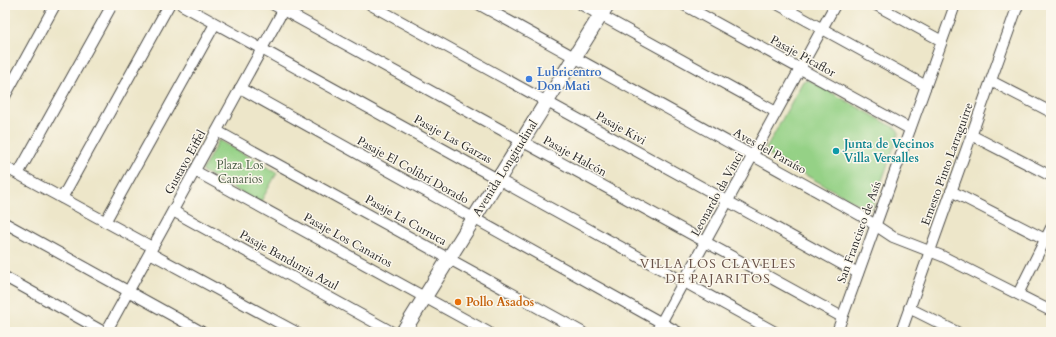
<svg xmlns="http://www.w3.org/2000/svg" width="1056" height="337" viewBox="0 0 1056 337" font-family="Cardo,serif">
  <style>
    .green { fill: #95d186; stroke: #607e58 }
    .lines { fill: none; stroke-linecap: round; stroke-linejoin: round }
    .minor-casing { stroke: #484743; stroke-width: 12 }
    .secondary-casing { stroke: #484743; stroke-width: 16 }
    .minor { stroke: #fff; stroke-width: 10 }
    .secondary { stroke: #fff; stroke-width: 14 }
    .shop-dot { fill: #3f7fe0; stroke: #fbf7ec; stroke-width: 1.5 }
    .culture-dot { fill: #0f9aa8; stroke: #fbf7ec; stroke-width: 1.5 }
    .food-dot { fill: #e8710a; stroke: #fbf7ec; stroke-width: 1.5 }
    .labels { text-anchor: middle; stroke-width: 3; stroke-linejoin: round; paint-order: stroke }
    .street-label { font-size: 12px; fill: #2b2b2b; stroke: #fbf7ec }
    .shop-label { font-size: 12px; font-weight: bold; fill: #366cbe; stroke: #fbf7ec; text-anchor: start }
    .culture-label { font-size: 12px; font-weight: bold; fill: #0d838f; stroke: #fbf7ec; text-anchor: start }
    .park-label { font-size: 12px; fill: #4b5d46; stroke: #fbf7ec }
    .food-label { font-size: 12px; font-weight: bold; fill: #c56008; stroke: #fbf7ec; text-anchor: start }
    .neighbourhood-label { font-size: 13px; letter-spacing: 1px; fill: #685147; stroke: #fbf7ec }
  </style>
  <rect width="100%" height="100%" fill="#fbf7ec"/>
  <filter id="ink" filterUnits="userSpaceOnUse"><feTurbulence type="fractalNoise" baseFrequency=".025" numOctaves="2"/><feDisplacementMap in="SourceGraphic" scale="8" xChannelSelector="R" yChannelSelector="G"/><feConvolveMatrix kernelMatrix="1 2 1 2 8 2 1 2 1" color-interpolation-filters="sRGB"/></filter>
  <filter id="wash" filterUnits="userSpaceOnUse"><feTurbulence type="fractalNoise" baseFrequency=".012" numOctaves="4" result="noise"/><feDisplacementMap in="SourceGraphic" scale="16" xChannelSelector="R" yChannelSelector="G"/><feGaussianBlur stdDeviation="0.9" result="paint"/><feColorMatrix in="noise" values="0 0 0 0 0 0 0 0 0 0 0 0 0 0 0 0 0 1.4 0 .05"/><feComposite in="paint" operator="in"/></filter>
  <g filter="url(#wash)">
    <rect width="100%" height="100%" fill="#ede6c9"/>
    <g class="green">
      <polygon points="809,80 897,129 899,133 872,208 865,208 768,154 766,149 803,81"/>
      <polygon points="219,140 277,173 260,203 202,171"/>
    </g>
  </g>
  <g filter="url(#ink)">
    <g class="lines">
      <g class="minor-casing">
        <g id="minor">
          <polyline points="182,5 775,332"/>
          <polyline points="274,5 842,317"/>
          <polyline points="371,5 858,273"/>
          <polyline points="480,5 860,215 893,237 942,256 1051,311"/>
          <polyline points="582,5 776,112"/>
          <polyline points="684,5 910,129"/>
          <polyline points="779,5 926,86"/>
          <polyline points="876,5 942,41"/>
          <polyline points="991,81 1051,112"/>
          <polyline points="240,88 678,332"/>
          <polyline points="5,96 55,5"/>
          <polyline points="217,131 582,332"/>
          <polyline points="971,135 1051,176"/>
          <polyline points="5,167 152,247"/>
          <polyline points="195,171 488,332"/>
          <polyline points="18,174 112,5"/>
          <polyline points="951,191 1045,239"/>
          <polyline points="62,198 169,5"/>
          <polyline points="173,211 392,332"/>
          <polyline points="105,222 215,24"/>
          <polyline points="5,223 202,332"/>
          <polyline points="150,253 296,332"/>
          <polyline points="5,277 104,332"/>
          <polyline points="1018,294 1051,228"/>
          <polyline points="909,308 957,332"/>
          <polyline points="106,332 286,5"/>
          <polyline points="656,332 835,5"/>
          <polyline points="837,332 955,5"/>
          <polyline points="901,332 1018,5"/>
        </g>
      </g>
      <g class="secondary-casing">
        <polyline id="secondary" points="403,332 607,5"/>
      </g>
      <use href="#minor" class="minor"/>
      <use href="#secondary" class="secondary"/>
    </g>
  </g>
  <circle class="shop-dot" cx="529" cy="79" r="4"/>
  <circle class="culture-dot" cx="836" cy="151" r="4"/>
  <circle class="food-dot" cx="458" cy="302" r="4"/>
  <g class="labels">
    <g class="street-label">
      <text transform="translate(803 56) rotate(29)" y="4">Pasaje Picaflor</text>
      <text transform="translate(621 128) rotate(29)" y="4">Pasaje Kivi</text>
      <text transform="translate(453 139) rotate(29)" y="4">Pasaje Las Garzas</text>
      <text transform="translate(770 151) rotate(29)" y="4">Aves del Paraíso</text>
      <text transform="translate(575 156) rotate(29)" y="4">Pasaje Halcón</text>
      <text transform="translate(185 162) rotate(-61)" y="4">Gustavo Eiffel</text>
      <text transform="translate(947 164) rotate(-70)" y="4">Ernesto Pinto Larraguirre</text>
      <text transform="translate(505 168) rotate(-58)" y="4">Avenida Longitudinal</text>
      <text transform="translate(413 170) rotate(29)" y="4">Pasaje El Colibrí Dorado</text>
      <text transform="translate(717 194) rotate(-61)" y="4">Leonardo da Vinci</text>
      <text transform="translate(406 220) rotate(29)" y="4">Pasaje La Curruca</text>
      <text transform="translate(859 232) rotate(-70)" y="4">San Francisco de Asís</text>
      <text transform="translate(348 240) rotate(29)" y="4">Pasaje Los Canarios</text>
      <text transform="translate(289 260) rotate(29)" y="4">Pasaje Bandurria Azul</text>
    </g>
    <g class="shop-label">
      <text x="537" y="76">Lubricentro<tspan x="537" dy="14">Don Mati</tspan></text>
    </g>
    <g class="culture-label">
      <text x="844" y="148">Junta de Vecinos<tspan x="844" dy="14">Villa Versalles</tspan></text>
    </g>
    <g class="park-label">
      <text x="240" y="169">Plaza Los<tspan x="240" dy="14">Canarios</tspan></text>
    </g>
    <g class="food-label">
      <text x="466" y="306">Pollo Asados</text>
    </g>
    <g class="neighbourhood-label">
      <text x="718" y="268">VILLA LOS CLAVELES<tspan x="718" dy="15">DE PAJARITOS</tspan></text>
    </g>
  </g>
  <rect width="1056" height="337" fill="none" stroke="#fbf7ec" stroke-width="20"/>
</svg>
